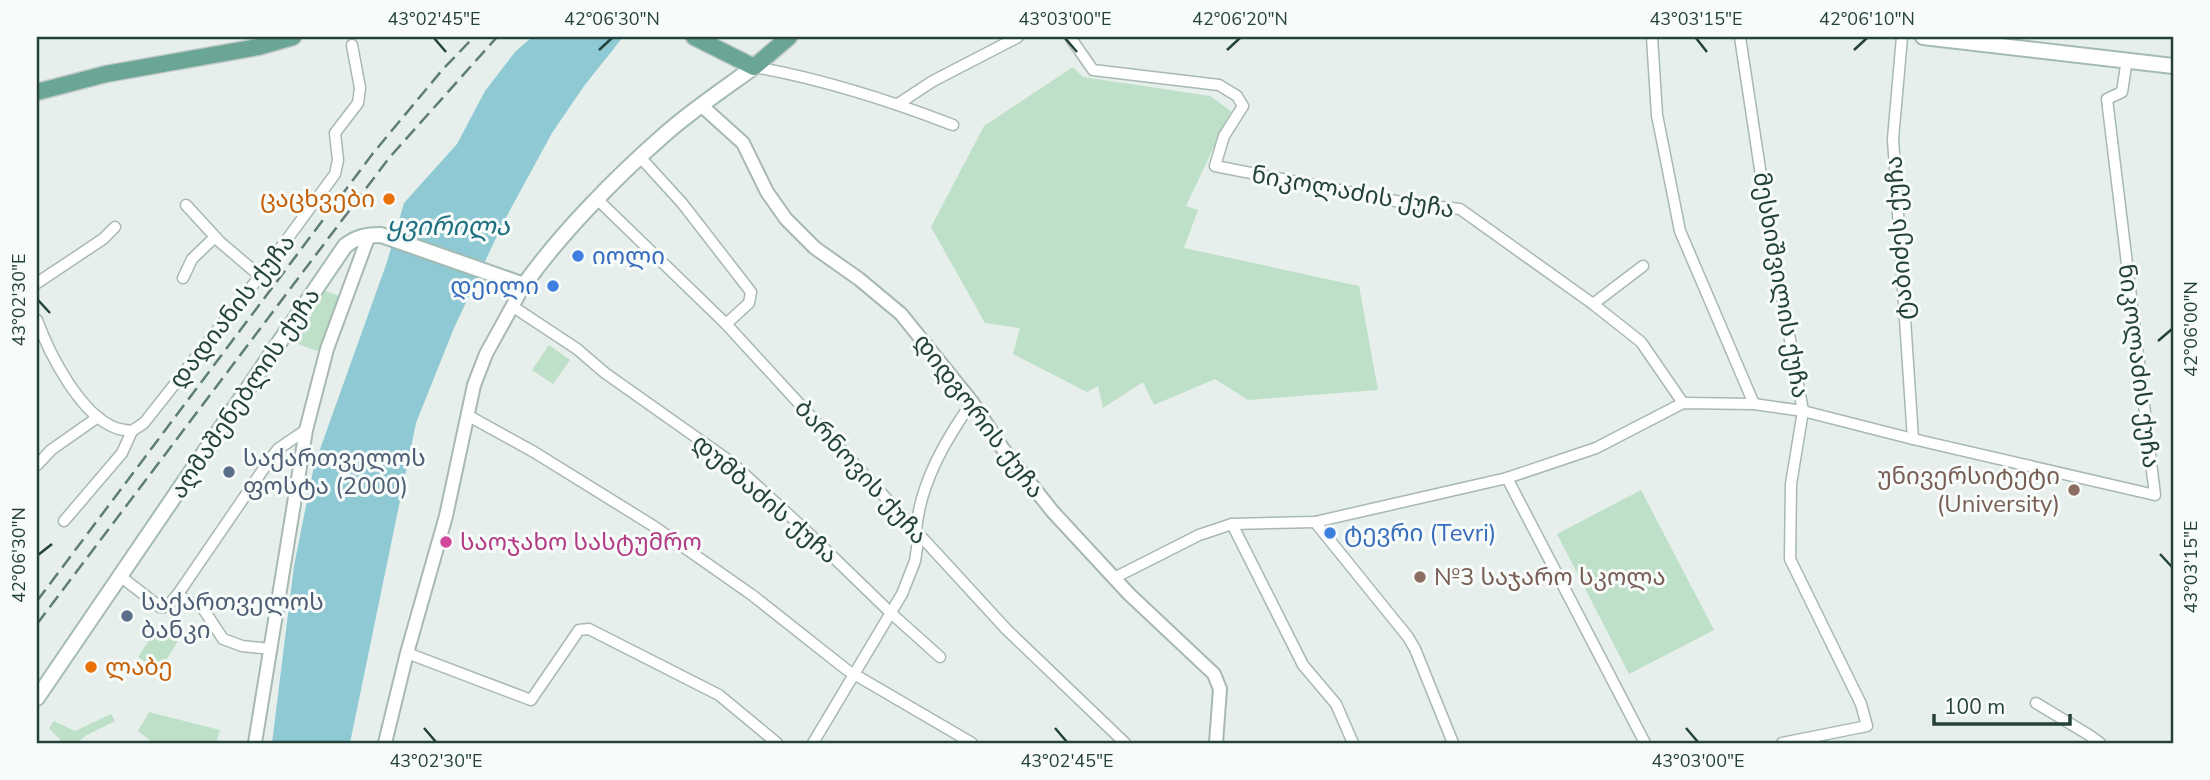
<svg xmlns="http://www.w3.org/2000/svg" width="2210" height="780" viewBox="0 0 2210 780" font-family="'Nunito Sans','Noto Sans Georgian',sans-serif">
  <style>
    .green { fill: #bfe0c8 }
    .water { fill: #8ec9d4 }
    .lines { fill: none; stroke-linecap: round; stroke-linejoin: round }
    .minor-casing { stroke: #a8b8b2; stroke-width: 13 }
    .tertiary-casing { stroke: #a8b8b2; stroke-width: 16 }
    .secondary-casing { stroke: #a4bbb3; stroke-width: 18 }
    .primary-casing { stroke: #c2cac8; stroke-width: 19 }
    .minor { stroke: #fff; stroke-width: 10 }
    .tertiary { stroke: #fff; stroke-width: 12 }
    .secondary { stroke: #fff; stroke-width: 14 }
    .primary { stroke: #6aa596; stroke-width: 16 }
    .rail { stroke: #5f7d75; stroke-width: 2.5; stroke-dasharray: 14 7; stroke-linecap: butt }
    .ticks { fill: none; stroke: #24423a; stroke-width: 2.5 }
    .food-dot { fill: #e8710a; stroke: #f7fbf9; stroke-width: 2.5 }
    .shop-dot { fill: #3f7fe0; stroke: #f7fbf9; stroke-width: 2.5 }
    .service-dot { fill: #5c6f8a; stroke: #f7fbf9; stroke-width: 2.5 }
    .education-dot { fill: #8d6e63; stroke: #f7fbf9; stroke-width: 2.5 }
    .hotel-dot { fill: #d1479c; stroke: #f7fbf9; stroke-width: 2.5 }
    .labels { text-anchor: middle; stroke-width: 6; stroke-linejoin: round; paint-order: stroke }
    .street-label { font-size: 24px; fill: #24423a; stroke: #f7fbf9 }
    .food-label { font-size: 24px; fill: #c56008; stroke: #f7fbf9; text-anchor: end }
    .shop-label { font-size: 24px; fill: #366cbe; stroke: #f7fbf9; text-anchor: start }
    .service-label { font-size: 24px; fill: #4e5e75; stroke: #f7fbf9; text-anchor: start }
    .education-label { font-size: 24px; fill: #785e54; stroke: #f7fbf9; text-anchor: end }
    .hotel-label { font-size: 24px; fill: #b23c85; stroke: #f7fbf9; text-anchor: start }
    .water-label { font-size: 26px; font-style: italic; fill: #1c6f80; stroke: #f7fbf9 }
    .neatline { fill: none; stroke: #24423a; stroke-width: 2.5 }
    .ticks-label { font-size: 18px; text-anchor: middle; fill: #24423a }
  </style>
  <rect width="100%" height="100%" fill="#e6efeb"/>
  <g class="green">
    <polygon points="1073,67 1083,77 1210,96 1231,111 1186,206 1198,210 1184,248 1359,286 1378,390 1248,400 1215,379 1154,405 1143,382 1103,408 1098,386 1087,392 1013,354 1020,328 985,323 931,227 984,126"/>
    <polygon points="325,291 340,296 320,352 295,343"/>
    <polygon points="549,345 570,360 553,384 532,370"/>
    <polygon points="1641,490 1714,630 1629,674 1557,534"/>
    <polygon points="157,628 178,641 159,671 138,657"/>
    <polygon points="149,712 220,730 216,743 153,743 138,731"/>
    <polygon points="111,714 115,721 85,736 77,743 63,743 49,728 54,721 75,731"/>
  </g>
  <polygon class="water" points="532,37 623,37 584,86 552,133 503,223 454,328 416,423 350,743 272,743 294,566 314,466 387,262 404,203 457,144 485,91 515,52"/>
  <g class="lines">
    <g class="minor-casing">
      <g id="minor">
        <polyline points="1070,37 1093,70 1219,85 1237,96 1243,106 1224,136 1215,166 1411,204 1460,209 1593,304 1641,342 1683,403"/>
        <polyline points="1652,37 1657,115 1680,231 1754,404"/>
        <polyline points="1740,37 1765,202 1803,411 1791,484 1790,559 1861,704 1867,726 1782,743"/>
        <polyline points="1902,37 1893,139 1913,439"/>
        <path d="M754,67c69,12 134,33 199,58"/>
        <polyline points="898,104 933,81 1018,37"/>
        <polyline points="640,157 682,203 751,292 749,303 726,324"/>
        <polyline points="598,200 726,324 1007,630 1125,743"/>
        <polyline points="186,205 220,242 260,276"/>
        <polyline points="183,278 192,259 215,237"/>
        <polyline points="37,283 103,239 115,227"/>
        <polyline points="1593,304 1643,266"/>
        <polyline points="512,306 577,349 605,373 731,462 801,526 892,614 940,657"/>
        <path d="M37,320c12,33 43,95 79,108 5,2 11,2 16,3l12,-8 116,-147 75,-102 3,-14 -3,-27 23,-30 2,-15 -8,-43"/>
        <polyline points="467,415 534,452 655,527 752,595 847,670 972,743"/>
        <polyline points="37,465 51,450 98,417"/>
        <polyline points="1507,478 1645,743"/>
        <polyline points="64,521 122,453 132,431"/>
        <polyline points="1315,522 1408,637 1415,649 1453,743"/>
        <polyline points="1232,524 1303,665 1336,704 1353,743"/>
        <path d="M916,531c4,-48 29,-90 56,-129"/>
        <polyline points="120,576 160,607 167,607 178,594 271,458 278,449 306,430"/>
        <polyline points="1114,578 1199,535 1232,524 1315,522 1507,478 1596,448 1683,403 1754,404 1803,411 1913,439 2155,495 2107,99 2122,92 2127,59"/>
        <polyline points="178,594 186,601 202,607 223,639 242,646 271,649"/>
        <polyline points="407,653 531,700 579,630 589,629 719,695 777,743"/>
        <polyline points="2036,703 2089,735 2100,743"/>
        <polyline points="813,743 902,594 915,561 919,535"/>
      </g>
    </g>
    <g class="tertiary-casing">
      <g id="tertiary">
        <polyline points="702,106 743,143 767,192 786,219 815,248 859,279 901,314 972,402 1003,449 1053,512 1129,594 1214,674 1220,689 1216,743"/>
        <polyline points="255,743 306,430 327,349 369,235"/>
        <polyline points="385,743 407,653 446,516 474,385 486,354 524,285"/>
      </g>
    </g>
    <g class="secondary-casing">
      <g id="secondary">
        <polyline points="1923,37 2173,66"/>
        <path d="M37,698l308,-452c11,-9 21,-11 36,-11l143,50c37,-52 92,-108 140,-150 28,-25 60,-46 90,-68"/>
      </g>
    </g>
    <g class="primary-casing">
      <g id="primary">
        <polyline points="694,37 754,67 789,37"/>
        <polyline points="37,92 106,74 258,47 293,37"/>
      </g>
    </g>
    <use href="#minor" class="minor"/>
    <use href="#tertiary" class="tertiary"/>
    <use href="#secondary" class="secondary"/>
    <use href="#primary" class="primary"/>
    <g class="rail">
      <polyline points="37,601 374,152 443,69 474,37"/>
      <polyline points="37,624 389,158 497,37"/>
    </g>
  </g>
  <path class="ticks" d="M434,38l12,14M1065,38l12,14M1696,38l11,14M599,50l13,-12M1227,50l13,-12M1854,50l13,-12M38,300l12,13M2158,341l14,-12M2160,554l12,13M38,555l14,-11M424,728l12,14M1055,728l12,14M1686,728l12,14"/>
  <g class="food-dot">
    <circle cx="389" cy="199" r="7"/>
    <circle cx="91" cy="667" r="7"/>
  </g>
  <g class="shop-dot">
    <circle cx="578" cy="256" r="7"/>
    <circle cx="553" cy="286" r="7"/>
    <circle cx="1330" cy="533" r="7"/>
  </g>
  <g class="service-dot">
    <circle cx="229" cy="472" r="7"/>
    <circle cx="127" cy="616" r="7"/>
  </g>
  <g class="education-dot">
    <circle cx="2074" cy="490" r="7"/>
    <circle cx="1420" cy="577" r="7"/>
  </g>
  <circle class="hotel-dot" cx="446" cy="542" r="7"/>
  <g class="labels">
    <g class="street-label">
      <text transform="translate(1353 192) rotate(10)" y="8">ნიკოლაძის ქუჩა</text>
      <text transform="translate(1899 238) rotate(-94)" y="8">ტაბიძეს ქუჩა</text>
      <text transform="translate(1781 285) rotate(80)" y="8">მესხიშვილის ქუჩა</text>
      <text transform="translate(232 311) rotate(-52)" y="8">დადიანის ქუჩა</text>
      <text transform="translate(2139 366) rotate(83)" y="8">ნიკოლაძის ქუჩა</text>
      <text transform="translate(245 393) rotate(-56)" y="8">აღმაშენებლის ქუჩა</text>
      <text transform="translate(979 416) rotate(53)" y="8">დიდგორის ქუჩა</text>
      <text transform="translate(861 472) rotate(48)" y="8">ბარნოვის ქუჩა</text>
      <text transform="translate(765 499) rotate(41)" y="8">დუმბაძის ქუჩა</text>
    </g>
    <g class="food-label">
      <text x="375" y="207">ცაცხვები</text>
      <text x="105" y="675" text-anchor="start">ლაბე</text>
    </g>
    <g class="shop-label">
      <text x="592" y="264">იოლი</text>
      <text x="539" y="294" text-anchor="end">დეილი</text>
      <text x="1344" y="541">ტევრი (Tevri)</text>
    </g>
    <g class="service-label">
      <text x="243" y="466">საქართველოს<tspan x="243" dy="28">ფოსტა (2000)</tspan></text>
      <text x="141" y="610">საქართველოს<tspan x="141" dy="28">ბანკი</tspan></text>
    </g>
    <g class="education-label">
      <text x="2060" y="484">უნივერსიტეტი<tspan x="2060" dy="28">(University)</tspan></text>
      <text x="1434" y="585" text-anchor="start">№3 საჯარო სკოლა</text>
    </g>
    <g class="hotel-label">
      <text x="460" y="550">საოჯახო სასტუმრო</text>
    </g>
    <g class="water-label">
      <text x="448" y="235">ყვირილა</text>
    </g>
  </g>
  <rect width="2210" height="780" fill="none" stroke="#f7fbf9" stroke-width="77"/>
  <path d="M1934 714v10h136v-10" fill="none" stroke="#24423a" stroke-width="3.5"/>
  <text x="1944" y="714" font-size="21" fill="#24423a" stroke="#f7fbf9" stroke-width="5" paint-order="stroke">100 m</text>
  <rect x="38" y="38" width="2134" height="704" class="neatline"/>
  <g class="ticks-label">
    <text x="434" y="25">43°02'45"E</text>
    <text x="612" y="25">42°06'30"N</text>
    <text x="1065" y="25">43°03'00"E</text>
    <text x="1240" y="25">42°06'20"N</text>
    <text x="1696" y="25">43°03'15"E</text>
    <text x="1867" y="25">42°06'10"N</text>
    <text transform="translate(19 300) rotate(-90)" y="6">43°02'30"E</text>
    <text transform="translate(2191 329) rotate(-90)" y="6">42°06'00"N</text>
    <text transform="translate(19 555) rotate(-90)" y="6">42°06'30"N</text>
    <text transform="translate(2191 567) rotate(-90)" y="6">43°03'15"E</text>
    <text x="436" y="767">43°02'30"E</text>
    <text x="1067" y="767">43°02'45"E</text>
    <text x="1698" y="767">43°03'00"E</text>
  </g>
</svg>
